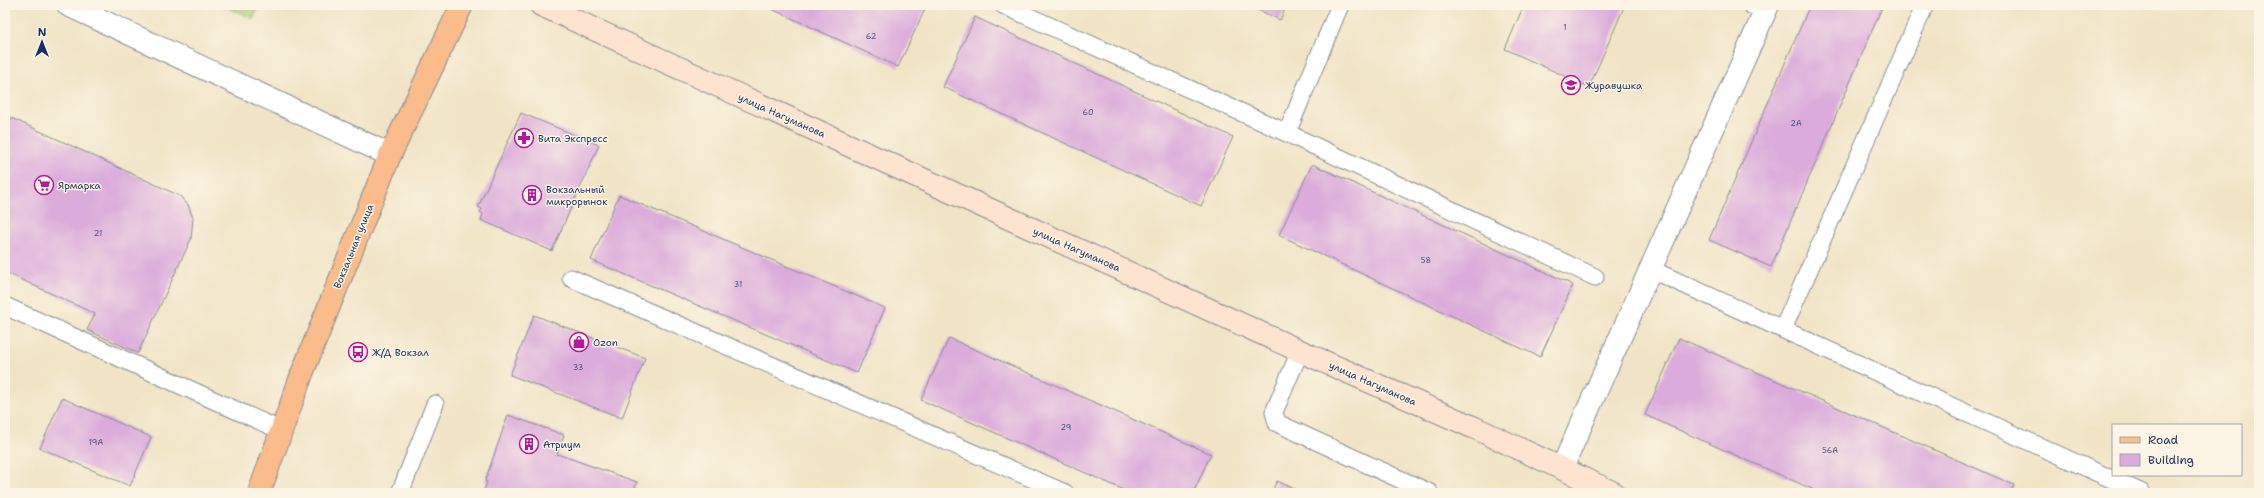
<svg xmlns="http://www.w3.org/2000/svg" width="2264" height="498" viewBox="0 0 2264 498" font-family="'Shantell Sans',sans-serif">
  <style>
    .green { fill: #a8c76e; stroke: #627b66 }
    .building { fill: #dbacdb }
    .lines { fill: none; stroke-linecap: round; stroke-linejoin: round }
    .lane-casing { stroke: #868a92; stroke-width: 19 }
    .street-casing { stroke: #868a92; stroke-width: 24 }
    .secondary-casing { stroke: #868a92; stroke-width: 24 }
    .primary-casing { stroke: #868a92; stroke-width: 24 }
    .lane { stroke: #fff; stroke-width: 17 }
    .street { stroke: #fff; stroke-width: 22 }
    .secondary { stroke: #fde4d0; stroke-width: 22 }
    .primary { stroke: #f9bc8a; stroke-width: 22 }
    .labels { text-anchor: middle; stroke-width: 3; stroke-linejoin: round; paint-order: stroke }
    .number-label { font-size: 8px; fill: #4b4e7d }
    .poi-label { font-size: 10px; fill: #1b2f5e; stroke: #fcf5e5; text-anchor: start }
    .street-label { font-size: 10px; fill: #1b2f5e; stroke: #fcf5e5 }
  </style>
  <rect width="100%" height="100%" fill="#fcf5e5"/>
  <filter id="ink" filterUnits="userSpaceOnUse"><feTurbulence type="fractalNoise" baseFrequency=".025" numOctaves="2"/><feDisplacementMap in="SourceGraphic" scale="8" xChannelSelector="R" yChannelSelector="G"/><feConvolveMatrix kernelMatrix="1 2 1 2 8 2 1 2 1" color-interpolation-filters="sRGB"/></filter>
  <filter id="wash" filterUnits="userSpaceOnUse"><feTurbulence type="fractalNoise" baseFrequency=".012" numOctaves="4" result="noise"/><feDisplacementMap in="SourceGraphic" scale="16" xChannelSelector="R" yChannelSelector="G"/><feGaussianBlur stdDeviation="0.9" result="paint"/><feColorMatrix in="noise" values="0 0 0 0 0 0 0 0 0 0 0 0 0 0 0 0 0 1.4 0 .05"/><feComposite in="paint" operator="in"/></filter>
  <g filter="url(#wash)">
    <rect width="100%" height="100%" fill="#f1e4c6"/>
    <polygon class="green" points="222,5 259,5 253,19"/>
    <g id="blocks">
      <g class="building">
        <polygon points="763,5 927,5 898,67"/>
        <polygon points="1248,5 1287,5 1280,20"/>
        <polygon points="1524,5 1625,5 1589,87 1505,49"/>
        <polygon points="1810,5 1883,5 1771,267 1709,240"/>
        <polygon points="975,17 1233,137 1201,206 943,87"/>
        <polygon points="521,113 599,145 552,251 481,220 483,214 480,212 482,209 478,207"/>
        <polygon points="5,115 180,196 188,205 193,218 191,239 138,353 87,330 95,314 5,272"/>
        <polygon points="1312,164 1573,285 1540,357 1279,235"/>
        <polygon points="619,195 885,308 857,373 591,260"/>
        <polygon points="534,315 645,358 622,418 510,375"/>
        <polygon points="949,338 1211,454 1193,493 1131,493 921,400"/>
        <polygon points="1679,338 2014,485 2011,493 1821,493 1645,415"/>
        <polygon points="62,398 151,437 130,486 40,448"/>
        <polygon points="508,415 564,435 557,454 637,482 633,493 483,493 487,482 485,481"/>
        <polygon points="1277,481 1304,493 1271,493"/>
      </g>
    </g>
  </g>
  <g filter="url(#ink)">
    <use href="#blocks" fill-opacity="0" stroke="#868a92" stroke-width="1"/>
    <g class="lines">
      <g class="lane-casing">
        <g id="lane">
          <polyline points="1003,5 1276,128 1595,277"/>
          <polyline points="1751,5 1765,11"/>
          <polyline points="1287,133 1340,5"/>
          <polyline points="1650,269 2142,493"/>
          <polyline points="571,278 1065,493"/>
          <polyline points="5,306 282,431"/>
          <polyline points="1783,329 1925,5"/>
          <polyline points="1300,351 1274,412 1277,423 1430,493"/>
          <polyline points="400,493 435,404"/>
        </g>
      </g>
      <g class="street-casing">
        <g id="street">
          <polyline points="68,5 390,155"/>
          <polyline points="1562,468 1768,5"/>
        </g>
      </g>
      <g class="secondary-casing">
        <polyline id="secondary" points="541,5 1300,351 1475,428 1614,493"/>
      </g>
      <g class="primary-casing">
        <polyline id="primary" points="259,493 303,371 390,155 462,5"/>
      </g>
      <use href="#lane" class="lane"/>
      <use href="#street" class="street"/>
      <use href="#secondary" class="secondary"/>
      <use href="#primary" class="primary"/>
    </g>
  </g>
  <defs>
    <g id="school-ring" transform="scale(1)"><circle r="9.5" fill="#fcf5e5" stroke="#b5179e" stroke-width="1.5"/><path d="M0-5L7-2L0 1L-7-2ZM-4 1L0 2.5L4 1V4Q0 6-4 4Z" fill="#b5179e"/></g>
    <g id="pharmacy-ring" transform="scale(1)"><circle r="9.5" fill="#fcf5e5" stroke="#b5179e" stroke-width="1.5"/><path d="M-2-6h4v4h4v4h-4v4h-4v-4h-4v-4h4Z" fill="#b5179e"/></g>
    <g id="supermarket-ring" transform="scale(1)"><circle r="9.5" fill="#fcf5e5" stroke="#b5179e" stroke-width="1.5"/><path d="M-6-5.5h2.5l.6 2H6L4.5 2H-2.5L-4.4-4H-6ZM-1.5 3.2a1.3 1.3 0 1 0 .1 0ZM3 3.2a1.3 1.3 0 1 0 .1 0Z" fill="#b5179e"/></g>
    <g id="building-ring" transform="scale(1)"><circle r="9.5" fill="#fcf5e5" stroke="#b5179e" stroke-width="1.5"/><path d="M-4-6H4V6H1V3H-1V6H-4ZM-2.5-4.3h1.7v1.8h-1.7ZM.8-4.3h1.7v1.8H.8ZM-2.5-1h1.7V.8h-1.7ZM.8-1h1.7V.8H.8Z" fill="#b5179e"/></g>
    <g id="shop-ring" transform="scale(1)"><circle r="9.5" fill="#fcf5e5" stroke="#b5179e" stroke-width="1.5"/><path d="M-5-2.5h2.3a2.7 3.5 0 0 1 5.4 0H5L5.5 6h-11ZM-1.5-2.5h3a1.5 2.3 0 0 0-3 0Z" fill="#b5179e"/></g>
    <g id="bus-ring" transform="scale(1)"><circle r="9.5" fill="#fcf5e5" stroke="#b5179e" stroke-width="1.5"/><path d="M-5-6H5V4H4V6H2V4H-2V6H-4V4H-5ZM-3.5-4V0h7V-4ZM-3.5 1.2v1.5H-2V1.2ZM2 1.2v1.5H3.5V1.2Z" fill="#b5179e"/></g>
  </defs>
  <g fill-rule="evenodd">
    <use href="#school-ring" x="1571" y="85"/>
    <use href="#pharmacy-ring" x="524" y="138"/>
    <use href="#supermarket-ring" x="44" y="185"/>
    <use href="#building-ring" x="532" y="195"/>
    <use href="#shop-ring" x="579" y="342"/>
    <use href="#bus-ring" x="358" y="352"/>
    <use href="#building-ring" x="529" y="444"/>
  </g>
  <g class="labels">
    <g class="number-label">
      <text x="1565" y="30">1</text>
      <text x="871" y="39">62</text>
      <text x="1088" y="115">60</text>
      <text x="1796" y="126">2А</text>
      <text x="98" y="236">21</text>
      <text x="1426" y="263">58</text>
      <text x="738" y="287">31</text>
      <text x="578" y="370">33</text>
      <text x="1066" y="430">29</text>
      <text x="96" y="445">19А</text>
      <text x="1830" y="453">56А</text>
    </g>
    <g class="poi-label">
      <text x="1585" y="89">Журавушка</text>
      <text x="538" y="142">Вита Экспресс</text>
      <text x="58" y="189">Ярмарка</text>
      <text x="546" y="193">Вокзальный<tspan x="546" dy="12">микрорынок</tspan></text>
      <text x="593" y="346">Ozon</text>
      <text x="372" y="356">Ж/Д Вокзал</text>
      <text x="543" y="448">Атриум</text>
    </g>
    <g class="street-label">
      <text transform="translate(782 115) rotate(24)" y="4">улица Нагуманова</text>
      <text transform="translate(353 246) rotate(-68)" y="4">Вокзальная улица</text>
      <text transform="translate(1077 249) rotate(24)" y="4">улица Нагуманова</text>
      <text transform="translate(1373 383) rotate(24)" y="4">улица Нагуманова</text>
    </g>
  </g>
  <rect width="2264" height="498" fill="none" stroke="#fcf5e5" stroke-width="20"/>
  <rect x="2112" y="424" width="130" height="52" fill="#fcf5e5" stroke="#a2a6af"/>
  <rect x="2120" y="437" width="20" height="6" fill="#f9bc8a" stroke="#a2a6af"/>
  <text x="2148" y="444" font-size="12" fill="#1b2f5e">Road</text>
  <rect x="2120" y="454" width="20" height="12" fill="#dbacdb" stroke="#a2a6af"/>
  <text x="2148" y="464" font-size="12" fill="#1b2f5e">Building</text>
  <g transform="translate(42 42)" stroke="#fcf5e5" stroke-width="3" paint-order="stroke">
  <path d="M0-3L7 15L0 10L-7 15Z" fill="#1b2f5e"/>
  <text y="-6" font-size="11" font-weight="bold" text-anchor="middle" fill="#1b2f5e">N</text>
  </g>
</svg>
